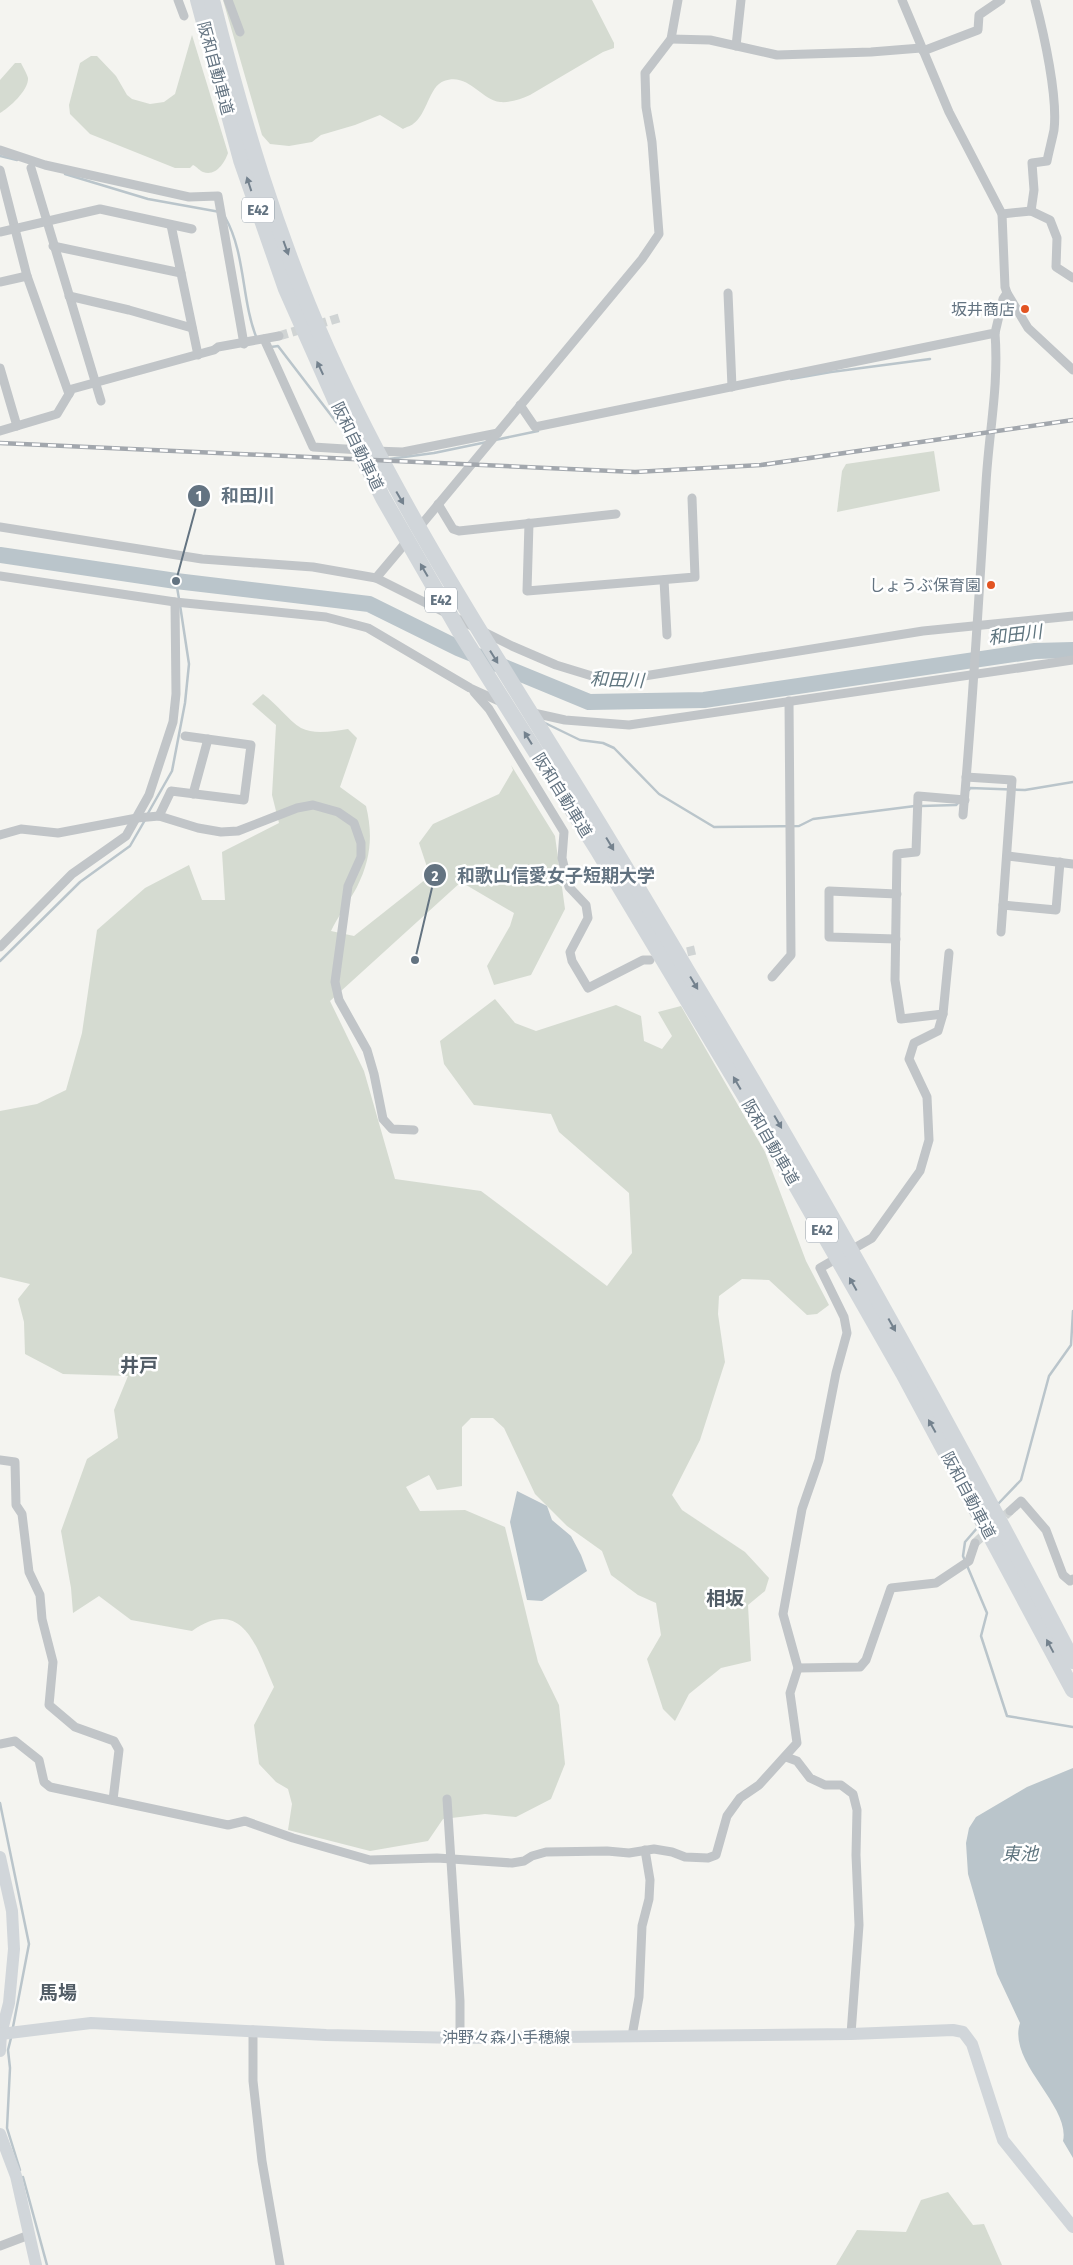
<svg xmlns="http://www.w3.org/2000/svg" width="1073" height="2265" viewBox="0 0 1073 2265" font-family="'Fira Sans Condensed','Noto Sans JP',sans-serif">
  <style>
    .green { fill: #d5dbd1 }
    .water { fill: #bac5cb }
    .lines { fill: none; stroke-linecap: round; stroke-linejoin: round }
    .stream { stroke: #bac5cb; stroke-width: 2.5 }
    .river { stroke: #bac5cb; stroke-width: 16 }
    .street-tunnel { stroke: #d0d4d4; stroke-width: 9; stroke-dasharray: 9 4.5; stroke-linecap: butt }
    .street { stroke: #c1c5c8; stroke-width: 9 }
    .secondary { stroke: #d1d6da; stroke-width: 12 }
    .highway { stroke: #d1d6da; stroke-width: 16 }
    .rail-casing { stroke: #a2a7ad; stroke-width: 4.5 }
    .rail { stroke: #fff; stroke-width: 2.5; stroke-dasharray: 8; stroke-linecap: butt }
    .oneway { fill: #74828e }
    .poi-dot { fill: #e25422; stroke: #fff; stroke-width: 2 }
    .labels { text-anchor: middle; stroke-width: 5; stroke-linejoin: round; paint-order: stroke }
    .shield { fill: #fff; stroke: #929da7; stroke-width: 1 }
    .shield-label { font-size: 15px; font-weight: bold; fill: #637381 }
    .street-label { font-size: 16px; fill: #637381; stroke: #fff }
    .poi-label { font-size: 16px; fill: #637381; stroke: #fff; text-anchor: end }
    .water-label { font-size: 18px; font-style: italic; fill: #5f757f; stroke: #fff }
    .quarter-label { font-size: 19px; font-weight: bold; fill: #515c66; stroke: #fff }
    .leader { fill: none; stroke: #637381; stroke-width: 2 }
    .callout-dot { fill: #637381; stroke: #fff; stroke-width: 2 }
    .mark-label { font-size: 15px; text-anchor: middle; font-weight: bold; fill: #fff }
    .callout-label { font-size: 18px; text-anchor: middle; font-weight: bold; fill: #637381; stroke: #fff; stroke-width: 5; stroke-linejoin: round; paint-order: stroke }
  </style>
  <rect width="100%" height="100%" fill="#f4f4f0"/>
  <g class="green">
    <path d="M223,0h369l22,43v5l-11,4 -73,43c-9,4 -20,8 -30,7 -19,-2 -32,-30 -56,-21 -15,5 -17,34 -31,43 -2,2 -7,3 -10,5l-23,-14 -25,10 -34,10 -9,7 -23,4 -19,-2 -8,-9z"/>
    <path d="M192,35l36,118c-3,9 -12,24 -25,19 -3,-1 -6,-5 -10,-7l-3,3h-15l-85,-34 -20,-20 -1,-9 11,-42 11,-7h6l19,20 11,19 5,4 18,5 14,-2 11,-8z"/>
    <path d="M15,63h6c2,4 6,11 7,15 1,12 -19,30 -28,35v-33z"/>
    <polygon points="934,451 940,491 837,512 842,471 846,464"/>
    <path d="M263,694c14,10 25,26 38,34 13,7 33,3 47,1l9,9 -17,49 26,19c7,29 5,53 -9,81 -8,15 -19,29 -26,44l23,5 72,-57 3,-6 -10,-30 14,-19 66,-30 14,-24 -2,-5 44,71 10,73 -34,66 -37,10 -7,-19 23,-40 4,-13 -53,-31 -131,119 34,70 31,108 86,12 126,95 25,-33 -3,-60 -70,-61 -8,-18 -77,-9 -30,-41 -4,-23 55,-42 20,24 21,8 80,-26 25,11 3,25 18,8 10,-13 -14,-24 23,-6 84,146 41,109 23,44 -12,9 -10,1 -38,-35 -27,-1 -23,17 -1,18 7,48 -25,78 -28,55 10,15 63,42 24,26 -4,13 -17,14 3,56 -30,7 -32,26 -14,27 -12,-12 -16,-50 14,-24 -5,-32 -18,-8 -27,-20 -9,-24 -35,-25 -32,-32 -31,-66 -11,-10h-22l-9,9v59l-25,4 -8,-15 -23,12 14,24 45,-1 40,17 33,135 21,43 6,59 -14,35 -35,18 -31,-3 -42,5 -15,22 -58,10 -82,-21 4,-26 -4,-15 -12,-7 -17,-18 -5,-39 20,-38c-17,-39 -31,-92 -82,-56l-61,-11 -32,-24 -26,17 -2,-25 -10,-57 26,-72 31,-21 -4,-28 14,-34 -65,-2 -38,-20 -1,-32 -6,-23 12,-15 -30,-7v-166l37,-7 29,-14 16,-57 15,-103 48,-42 44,-23 13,35h23l-3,-48 57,-29 -7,-28 4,-70 -24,-21z"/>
    <polygon points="948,2192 973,2225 984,2224 1002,2265 836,2265 857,2230 906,2232 921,2200"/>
  </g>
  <g class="water">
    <polygon points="517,1491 547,1506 552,1520 571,1536 581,1555 587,1571 542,1601 527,1600 510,1522"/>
    <path d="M1073,1768v390l-10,-17c8,-35 -56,-79 -43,-118l-23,-49 -29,-100 -2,-31 3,-15 7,-11 51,-30z"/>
  </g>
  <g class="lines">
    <g class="stream">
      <polyline points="0,156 17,160"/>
      <polyline points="65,174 148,199 220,212"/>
      <path d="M225,217c21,37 16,83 32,122"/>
      <polyline points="271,347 278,346 337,423"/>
      <polyline points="791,379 831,372 930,359"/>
      <polyline points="495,440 538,431"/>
      <polyline points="389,459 434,453 487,442"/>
      <polyline points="176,581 179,599"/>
      <polyline points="545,723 580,740 603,743 614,748 659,794 714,827 799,826 813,819 915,806"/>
      <polyline points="969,790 970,788 1025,790 1073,782"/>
      <polyline points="921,806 956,805 959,802"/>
      <polyline points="147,815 172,771 185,703 189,664 180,605"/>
      <polyline points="0,961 80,882 130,846 145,820"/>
      <polyline points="998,1504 1021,1480 1049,1376 1071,1345 1073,1311"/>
      <polyline points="978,1527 965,1542 963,1556 987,1613 981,1636 1007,1716 1073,1727"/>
      <polyline points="0,1803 29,1944 13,2027"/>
      <polyline points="11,2038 8,2050 10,2068 7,2128 20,2170"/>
      <polyline points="23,2177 47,2265"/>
    </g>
    <polyline class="river" points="0,555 176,581 369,604 458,648 589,702 704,700 1035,651 1073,650"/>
    <g class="street-tunnel">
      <polyline points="279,336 339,318"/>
      <polyline points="674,955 695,950"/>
      <polyline points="975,1543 1010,1511"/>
    </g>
    <g class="street">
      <polyline points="178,0 184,16"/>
      <polyline points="228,0 240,32"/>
      <polyline points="902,0 949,112 1002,214 1005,287 1007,293 1028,328 1073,370"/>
      <polyline points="671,39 710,40 777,55 871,52 921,48"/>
      <polyline points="736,46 741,0"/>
      <polyline points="923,51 978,30 979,15 1001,0"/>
      <polyline points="0,150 45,165 189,197 218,196 244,344"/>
      <polyline points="31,168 101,401"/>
      <polyline points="0,170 27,276 69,394"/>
      <path d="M1031,211l3,-21 -2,-27 15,-2c2,-10 5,-21 7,-31 4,-33 -10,-96 -19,-130"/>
      <polyline points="1002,214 1031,211 1050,220 1057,238 1056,267 1073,278"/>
      <polyline points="171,225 198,355"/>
      <polyline points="0,232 100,209 192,229"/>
      <polyline points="53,246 181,273"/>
      <polyline points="0,282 27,276"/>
      <polyline points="728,293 732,387"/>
      <polyline points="69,296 129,310 192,328"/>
      <polyline points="264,339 313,447 361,450"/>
      <polyline points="0,368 17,426"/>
      <polyline points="520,405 535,427 995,333 1003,299 1007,293"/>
      <polyline points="0,431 57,414 72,389 214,350 218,347 279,336"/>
      <polyline points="374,451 403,452 498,433"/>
      <polyline points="438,504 453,529 459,531 616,514"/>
      <polyline points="529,523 527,591 695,577 692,498"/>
      <polyline points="0,527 202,559 313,567 376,578 512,646 556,665 592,676 638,677 923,631 1073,616"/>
      <polyline points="417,530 642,259 659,234 652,142 646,107 645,73 671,39 678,0"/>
      <polyline points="0,576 175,602 326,617 368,628 470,688 503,703"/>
      <polyline points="376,578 408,540"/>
      <polyline points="664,580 667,635"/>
      <polyline points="474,692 489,709 564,832 562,858 569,887 586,905 588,918 570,952 572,961 588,988 643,960 650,960"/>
      <polyline points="529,712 565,720 629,725 1073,660"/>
      <polyline points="966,777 1012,780 1001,932"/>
      <polyline points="193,794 208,739"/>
      <path d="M963,815c10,-111 16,-221 23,-332 3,-52 13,-97 9,-150"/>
      <polyline points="159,816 171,791 244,800 251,745 185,736"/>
      <polyline points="0,835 21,829 58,833 137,818 159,816 198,828 221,832 238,831 297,808 313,805 338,812 354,823 361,843 361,857 348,886 335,982 339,1000 367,1050 374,1074 383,1119 392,1129 414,1130"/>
      <polyline points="1008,856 1073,864"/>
      <polyline points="1003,905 1056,910 1060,862"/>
      <polyline points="896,939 829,937 829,891 897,894"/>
      <polyline points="0,947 72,874 126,836 149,795 173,722 176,694 175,602"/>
      <polyline points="772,977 791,955 789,701"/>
      <polyline points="943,1014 901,1019 895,980 897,854 916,852 918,796 965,800"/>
      <polyline points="0,1460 15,1462 16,1505 22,1514 29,1572 40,1595 42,1619 53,1662 49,1705 75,1727 114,1741 119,1750 113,1800"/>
      <polyline points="1010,1511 1021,1501 1046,1530 1063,1575 1070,1581 1073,1579"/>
      <polyline points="798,1668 860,1667 866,1660 891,1588 936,1583 969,1561 975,1543"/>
      <polyline points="0,1744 15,1741 39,1760 44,1782 50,1787 228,1825 245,1821 293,1838 370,1860 437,1858 512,1863 524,1861 532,1856 546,1852 607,1851 629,1853 654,1849 672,1852 685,1857 708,1858 716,1855 727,1816 740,1798 759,1785 797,1743 790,1693 798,1668 783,1614 802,1509 819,1460 836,1373 847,1333 844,1317 820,1268 872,1238 920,1171 929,1140 927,1097 909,1059 914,1043 938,1031 943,1014 949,953"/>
      <polyline points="786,1757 797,1761 810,1778 825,1785 841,1785 853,1794 857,1810 856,1855 859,1925 851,2034"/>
      <polyline points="447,1799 460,2001 460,2038"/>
      <polyline points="253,2030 253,2081 262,2161 280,2265"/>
      <polyline points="632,2036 639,1997 642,1926 649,1899 650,1880 645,1850"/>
      <polyline points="0,2246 29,2235"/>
    </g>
    <g class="secondary">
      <polyline points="0,1857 12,1911 14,1949 9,2003 1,2034 0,2051"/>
      <polyline points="1,2034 91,2023 326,2035 460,2038 851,2034 953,2030 963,2032 972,2044 1003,2140 1073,2227"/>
      <polyline points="0,2134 16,2176 36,2265"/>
    </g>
    <g class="highway">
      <polyline points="198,0 241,160 286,289 341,413 383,498 460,632 597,849 749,1103 903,1373 1073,1690"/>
      <path d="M212,0c30,119 65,237 115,349 66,147 152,282 237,418 42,67 82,135 122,202 137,226 265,457 387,692"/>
    </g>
    <g class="rail-casing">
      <polyline id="rail" points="0,443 635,472 761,465 1073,420"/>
    </g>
    <use href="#rail" class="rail"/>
  </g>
  <defs><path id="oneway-solid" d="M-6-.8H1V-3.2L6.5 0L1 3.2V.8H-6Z" transform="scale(1.25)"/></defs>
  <g class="oneway">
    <use href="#oneway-solid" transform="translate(249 184) rotate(-108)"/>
    <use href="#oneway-solid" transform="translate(286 248) rotate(70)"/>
    <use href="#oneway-solid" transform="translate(320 368) rotate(-115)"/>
    <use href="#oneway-solid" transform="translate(400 498) rotate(60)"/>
    <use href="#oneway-solid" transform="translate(424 570) rotate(-120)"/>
    <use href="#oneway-solid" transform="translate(494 657) rotate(58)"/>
    <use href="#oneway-solid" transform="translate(528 738) rotate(-122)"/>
    <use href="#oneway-solid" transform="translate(610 844) rotate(59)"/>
    <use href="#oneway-solid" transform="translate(694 983) rotate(59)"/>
    <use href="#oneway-solid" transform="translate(737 1083) rotate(-120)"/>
    <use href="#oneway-solid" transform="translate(778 1122) rotate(60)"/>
    <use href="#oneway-solid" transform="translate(853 1284) rotate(-119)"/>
    <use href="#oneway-solid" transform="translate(892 1325) rotate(61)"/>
    <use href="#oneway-solid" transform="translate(932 1426) rotate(-119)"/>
    <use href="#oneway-solid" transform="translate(1050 1646) rotate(-118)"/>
  </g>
  <g class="poi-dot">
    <circle cx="1025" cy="309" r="5"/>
    <circle cx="991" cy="585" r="5"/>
  </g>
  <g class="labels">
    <g class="shield">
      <rect x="242" y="197.5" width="32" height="25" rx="4"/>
      <rect x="425" y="587.5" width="32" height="25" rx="4"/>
      <rect x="806" y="1217.5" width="32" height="25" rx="4"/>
    </g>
    <g class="shield-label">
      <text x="258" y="215">E42</text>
      <text x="441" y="605">E42</text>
      <text x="822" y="1235">E42</text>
    </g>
    <g class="street-label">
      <text transform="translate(216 68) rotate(75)" y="6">阪和自動車道</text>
      <text transform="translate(358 446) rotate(64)" y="6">阪和自動車道</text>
      <text transform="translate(563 795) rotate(58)" y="6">阪和自動車道</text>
      <text transform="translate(771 1142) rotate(60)" y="6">阪和自動車道</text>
      <text transform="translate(969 1495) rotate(62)" y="6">阪和自動車道</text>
      <text x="506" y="2043">沖野々森小手穂線</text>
    </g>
    <g class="poi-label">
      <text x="1015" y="315">坂井商店</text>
      <text x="981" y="591">しょうぶ保育園</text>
    </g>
    <g class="water-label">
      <text transform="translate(1015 635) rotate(-7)" y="6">和田川</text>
      <text transform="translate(617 680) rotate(2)" y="6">和田川</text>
      <text x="1020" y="1860">東池</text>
    </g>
    <g class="quarter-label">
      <text x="139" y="1372">井戸</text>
      <text x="725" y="1605">相坂</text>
      <text x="58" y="1999">馬場</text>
    </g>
  </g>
  <path class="leader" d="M176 581L199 496M415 960L435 875"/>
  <g class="callout-dot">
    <circle cx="176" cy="581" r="5"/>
    <circle cx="415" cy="960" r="5"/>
    <circle cx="199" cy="496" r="12"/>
    <circle cx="435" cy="875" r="12"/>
  </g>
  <g class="mark-label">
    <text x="199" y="501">1</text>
    <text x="435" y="881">2</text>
  </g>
  <g class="callout-label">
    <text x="248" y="502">和田川</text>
    <text x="556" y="882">和歌山信愛女子短期大学</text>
  </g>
</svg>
